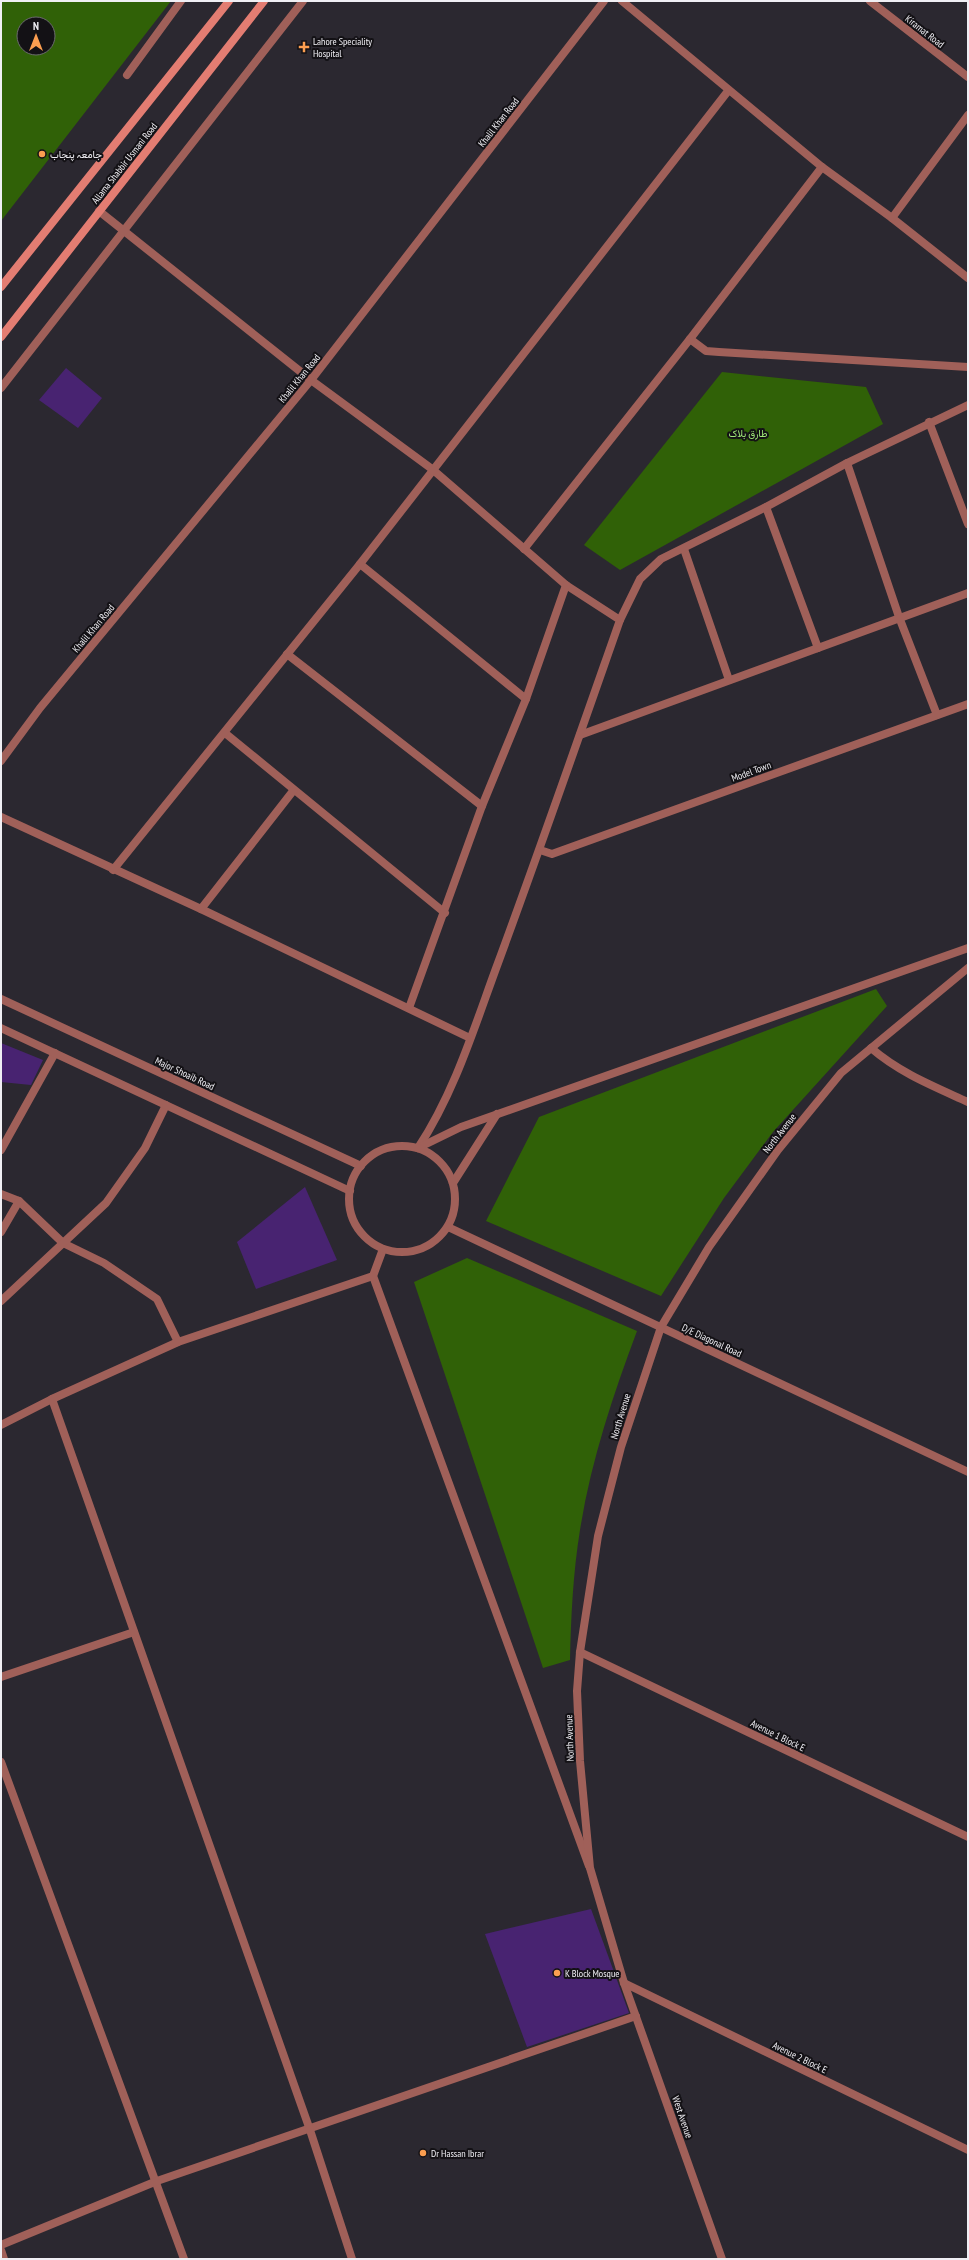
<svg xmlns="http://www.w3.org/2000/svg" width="969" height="2260" viewBox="0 0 969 2260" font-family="'PT Sans Narrow',Vazirmatn,sans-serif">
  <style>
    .green { fill: #306107; fill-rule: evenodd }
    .building { fill: #482371 }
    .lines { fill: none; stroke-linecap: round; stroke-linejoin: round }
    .service { stroke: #a06059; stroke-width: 8 }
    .minor { stroke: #a06059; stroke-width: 8 }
    .tertiary { stroke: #a06059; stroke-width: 8 }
    .secondary { stroke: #e37d72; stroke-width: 8 }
    .poi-dot { fill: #fb9e50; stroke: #131115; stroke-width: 1.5 }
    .labels { text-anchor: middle; stroke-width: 4; stroke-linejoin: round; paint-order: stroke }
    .street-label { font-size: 10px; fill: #f0eff4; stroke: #131115 }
    .poi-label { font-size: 10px; fill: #f0eff4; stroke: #131115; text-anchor: start }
    .park-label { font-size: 10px; fill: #9ee577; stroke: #131115 }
  </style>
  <rect width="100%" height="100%" fill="#2b2830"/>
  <g class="green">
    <path d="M1,1h170l-170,220zM24,24h24v24h-24z"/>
    <polygon points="722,372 866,387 883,424 620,570 584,545"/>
    <polygon points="876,989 887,1006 773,1132 724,1198 661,1296 486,1221 539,1117"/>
    <path d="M467,1258l170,73c-24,64 -46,130 -57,199 -7,43 -9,87 -10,130l-27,8 -129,-386z"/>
  </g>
  <g class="building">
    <polygon points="66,368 102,398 78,428 39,400"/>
    <polygon points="1,1043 43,1060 31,1085 1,1082"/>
    <polygon points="305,1187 337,1260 256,1289 237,1242"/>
    <polygon points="591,1909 629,2013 527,2047 485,1934"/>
  </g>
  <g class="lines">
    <polyline class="service" points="1,1677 134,1632"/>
    <g class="minor">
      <polyline points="622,1 822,167 892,218 968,278"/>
      <polyline points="127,75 181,1"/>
      <path d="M99,211l212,169 121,89 134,116 54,35c-40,114 -80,229 -122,343 -23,62 -43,129 -80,185"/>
      <polyline points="892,218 968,115"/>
      <polyline points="690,339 706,351 719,352 968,367"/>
      <polyline points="1,388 303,1"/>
      <polyline points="929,422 968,524"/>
      <polyline points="847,463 899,617 937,715"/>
      <polyline points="766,507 818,648"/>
      <polyline points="524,549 690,339 822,167"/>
      <polyline points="684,549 729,680"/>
      <polyline points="360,564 728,91"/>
      <polyline points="620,620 640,579 661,559 766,507 847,463 968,405"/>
      <polyline points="287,654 482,806"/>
      <polyline points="225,733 445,913"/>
      <polyline points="580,735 968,593"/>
      <polyline points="1,761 40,708 311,380 604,1"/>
      <polyline points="1,817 201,909 470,1038"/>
      <polyline points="540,850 552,854 968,704"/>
      <polyline points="113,870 360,564 526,699"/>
      <polyline points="201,909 293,791"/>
      <polyline points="409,1008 482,806 526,699 566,585"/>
      <path d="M871,1048c29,25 62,38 97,54"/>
      <polyline points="418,1148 461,1127 968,948"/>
      <polyline points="1,1150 55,1053"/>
      <polyline points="453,1183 497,1114"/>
      <polyline points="1,1194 19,1201 63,1243 104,1263 157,1299 178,1342"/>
      <polyline points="1,1232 19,1201"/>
      <polyline points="373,1276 589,1866"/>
      <polyline points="1,1301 106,1203 145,1148 166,1105"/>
      <polyline points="1,1425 52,1399"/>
      <polyline points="580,1652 968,1837"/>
      <polyline points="1,1762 184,2259"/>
      <polyline points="624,1983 968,2150"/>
      <polyline points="1,2245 157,2181 636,2016"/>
      <polyline points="352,2259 310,2130 52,1399 178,1342 373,1276 383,1249"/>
    </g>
    <g class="tertiary">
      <polyline points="870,1 968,77"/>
      <polyline points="1,999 361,1166"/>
      <polyline points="1,1028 350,1191"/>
      <circle cx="402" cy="1199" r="53"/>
      <polyline points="448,1227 968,1472"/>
      <polyline points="1,2250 4,2259"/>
      <polyline points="722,2259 624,1983 590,1868 580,1761 577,1691 580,1652 598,1536 621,1447 661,1327 709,1247 778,1150 841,1073 968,968"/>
    </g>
    <g class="secondary">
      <polyline points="1,287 229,1"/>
      <polyline points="1,337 264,1"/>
    </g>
  </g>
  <g class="poi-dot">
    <path d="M302 41h4v4h4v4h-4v4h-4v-4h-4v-4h4z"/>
    <circle cx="42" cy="154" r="4"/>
    <circle cx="557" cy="1973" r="4"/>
    <circle cx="423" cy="2153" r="4"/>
  </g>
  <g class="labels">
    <g class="street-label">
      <text transform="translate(925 31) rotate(38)" y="4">Kiramat Road</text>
      <text transform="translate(498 122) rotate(-52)" y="4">Khalil Khan Road</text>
      <text transform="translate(124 163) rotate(-52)" y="4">Allama Shabbir Usmani Road</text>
      <text transform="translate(299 378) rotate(-51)" y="4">Khalil Khan Road</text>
      <text transform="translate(93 628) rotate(-50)" y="4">Khalil Khan Road</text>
      <text transform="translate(751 771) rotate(-20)" y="4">Model Town</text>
      <text transform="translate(185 1073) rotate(25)" y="4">Major Shoaib Road</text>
      <text transform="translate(779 1133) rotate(-52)" y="4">North Avenue</text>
      <text transform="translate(712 1340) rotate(25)" y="4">D/E Diagonal Road</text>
      <text transform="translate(620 1416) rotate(-73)" y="4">North Avenue</text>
      <text transform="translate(778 1735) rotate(26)" y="4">Avenue 1 Block E</text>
      <text transform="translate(569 1738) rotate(-92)" y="4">North Avenue</text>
      <text transform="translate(800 2057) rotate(26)" y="4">Avenue 2 Block E</text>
      <text transform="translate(683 2117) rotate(71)" y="4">West Avenue</text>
    </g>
    <g class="poi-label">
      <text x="313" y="45">Lahore Speciality<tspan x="313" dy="12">Hospital</tspan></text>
      <text x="50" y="158">جامعہ پنجاب</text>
      <text x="565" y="1977">K Block Mosque</text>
      <text x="431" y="2157">Dr Hassan Ibrar</text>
    </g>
    <g class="park-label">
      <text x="748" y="437">طارق بلاک</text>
    </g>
  </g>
  <rect width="969" height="2260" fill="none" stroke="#f0eff4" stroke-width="4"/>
  <g transform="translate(36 36)"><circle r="19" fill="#131115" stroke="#6b6a6e"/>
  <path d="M0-3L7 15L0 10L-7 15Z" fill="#fb9e50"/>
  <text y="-6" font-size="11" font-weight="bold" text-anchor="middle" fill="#f0eff4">N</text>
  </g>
</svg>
